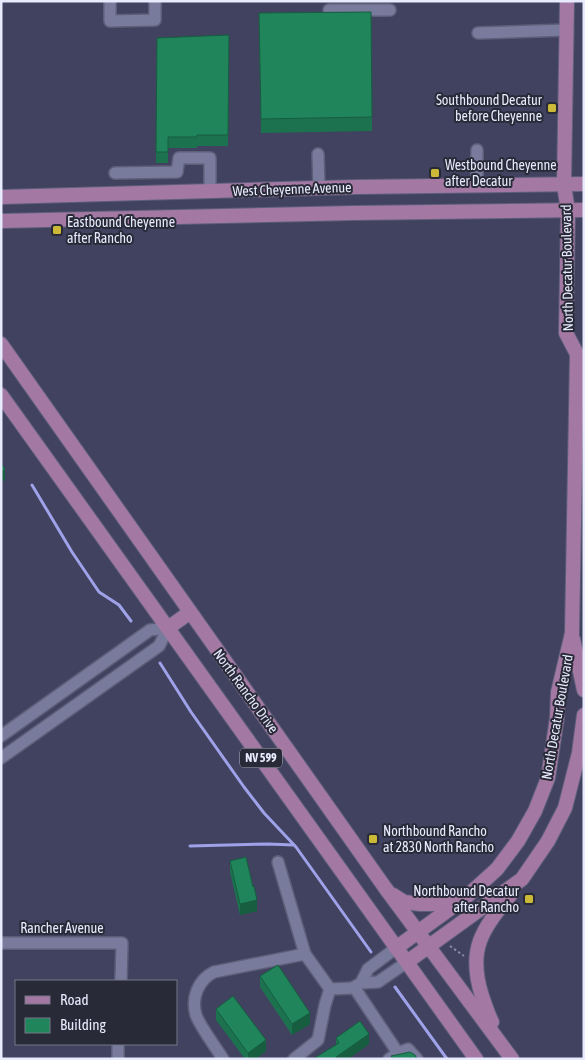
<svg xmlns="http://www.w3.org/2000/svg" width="585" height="1060" viewBox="0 0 585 1060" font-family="'Asap Condensed',sans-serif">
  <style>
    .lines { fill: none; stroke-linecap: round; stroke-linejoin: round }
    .stream { stroke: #9fa2e9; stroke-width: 3 }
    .minor-casing { stroke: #5d5e78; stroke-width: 14 }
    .major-casing { stroke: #5d5e78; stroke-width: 16 }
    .path { stroke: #888aa3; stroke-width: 2; stroke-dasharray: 2.5 2.5; stroke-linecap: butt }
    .minor { stroke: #787b9c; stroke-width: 11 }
    .major { stroke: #a379a3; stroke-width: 14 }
    .wall { fill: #1c724e }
    .shaded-wall { fill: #175d40 }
    .building { fill: #21855b; stroke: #175d40 }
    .poi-dot { fill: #ccb938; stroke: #292a38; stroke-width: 2 }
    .labels { text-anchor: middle; stroke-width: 4; stroke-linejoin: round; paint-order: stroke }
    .shield { fill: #292a38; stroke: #afb0c2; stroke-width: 1 }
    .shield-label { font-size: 12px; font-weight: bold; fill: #e8eafd }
    .poi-label { font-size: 14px; fill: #e8eafd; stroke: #292a38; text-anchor: start }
    .street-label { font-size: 14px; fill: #e8eafd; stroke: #292a38 }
  </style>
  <rect width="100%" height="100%" fill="#404260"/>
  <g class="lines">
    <g class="stream">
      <polyline points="32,485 72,552 99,592 119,605 131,621"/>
      <polyline points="160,663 191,712 244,787 264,813 296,847 371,952"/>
      <polyline points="190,846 268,844 294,845"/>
      <polyline points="395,987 447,1059"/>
    </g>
    <g class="minor-casing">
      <g id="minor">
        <polyline points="110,1 110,21 155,20 155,1"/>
        <polyline points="329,10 390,10"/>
        <polyline points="478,33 566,30"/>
        <polyline points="477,150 477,186"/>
        <polyline points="318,154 319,188"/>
        <polyline points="115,173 177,172 179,158 210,158 210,192"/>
        <polyline points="1,736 150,630 168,628"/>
        <polyline points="1,758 159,646 168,628"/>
        <polyline points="278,862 305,954"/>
        <polyline points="1,943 122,943 121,981"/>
        <polyline points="361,983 368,969 396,948"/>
        <polyline points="398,1053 408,1049 417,1059"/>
        <polyline points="118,1059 118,1044"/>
        <path d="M223,1059c-6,-10 -24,-34 -27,-44 -5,-17 2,-35 18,-43l91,-18 25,35"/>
        <polyline points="294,1059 318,1040 325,1005 330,989 354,988"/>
        <polyline points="389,1059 398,1053 354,987 361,983 378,982 407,962"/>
      </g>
    </g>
    <g class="major-casing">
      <g id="major">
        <polyline points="1,197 356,187 584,184"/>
        <polyline points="1,221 354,213 584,210"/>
        <polyline points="1,344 386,889 512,1059"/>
        <polyline points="1,395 476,1059"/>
        <polyline points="168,628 189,613"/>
        <polyline points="573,639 584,690"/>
        <polyline points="393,895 404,902 420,904 438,904 458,897"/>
        <polyline points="396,948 466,897 497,869 518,841 535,811 548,778 557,718 558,692 572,633 577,354 566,333 568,211 564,185 567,1"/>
        <polyline points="407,962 522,879 548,841 565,808 579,753 584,715"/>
        <path d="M492,1022c-4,-8 -7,-17 -10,-26 -15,-47 0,-66 29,-102"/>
      </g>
    </g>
    <polyline class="path" points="450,946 464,956"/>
    <use href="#minor" class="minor"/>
    <use href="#major" class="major"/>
  </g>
  <g class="wall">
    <polygon points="371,12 372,131 261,133 259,13"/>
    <polygon points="229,35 228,146 197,146 197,148 168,148 168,163 156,163 157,38"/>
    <polygon points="230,861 257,911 240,915 230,872"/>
    <polygon points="260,976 310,1024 292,1035 260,987"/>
    <polygon points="216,1009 266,1051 255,1059 245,1059 216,1020"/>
    <polygon points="336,1038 369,1044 348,1059 313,1059 336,1045"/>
  </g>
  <g class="shaded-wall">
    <polygon points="5,469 5,480 1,482 1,472"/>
    <polygon points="257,900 257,911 240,915 240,904"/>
    <polygon points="310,1013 310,1024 292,1035 292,1024"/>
    <polygon points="369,1034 369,1044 348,1059 336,1059 336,1057"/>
    <polygon points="266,1040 266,1051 255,1059 248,1059 248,1053"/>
  </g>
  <g class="building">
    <polygon points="371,12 372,117 261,119 259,13"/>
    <polygon points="229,35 228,135 197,135 197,137 168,137 168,152 156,152 157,38"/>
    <polygon points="1,463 5,469 1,472"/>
    <polygon points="246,857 253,887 254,886 257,900 240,904 230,861"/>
    <polygon points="278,965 310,1013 292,1024 260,976"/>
    <polygon points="233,996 266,1040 248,1053 216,1009"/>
    <polygon points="360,1021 369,1034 336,1057 338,1059 313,1059 339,1043 336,1038"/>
    <polygon points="410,1052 415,1055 417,1059 393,1059 391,1056"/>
  </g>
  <g class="poi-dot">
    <rect x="547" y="103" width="10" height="10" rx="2.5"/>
    <rect x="430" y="168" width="10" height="10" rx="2.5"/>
    <rect x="52" y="225" width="10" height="10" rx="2.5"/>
    <rect x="368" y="834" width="10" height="10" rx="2.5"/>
    <rect x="524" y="894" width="10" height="10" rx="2.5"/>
  </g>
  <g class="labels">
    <rect class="shield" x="240" y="748.5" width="42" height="19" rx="4"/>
    <g class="shield-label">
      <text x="261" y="762">NV 599</text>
    </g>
    <g class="poi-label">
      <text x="542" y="105" text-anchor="end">Southbound Decatur<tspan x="542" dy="16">before Cheyenne</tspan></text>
      <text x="445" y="170">Westbound Cheyenne<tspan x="445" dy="16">after Decatur</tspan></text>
      <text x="67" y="227">Eastbound Cheyenne<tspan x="67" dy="16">after Rancho</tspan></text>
      <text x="383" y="836">Northbound Rancho<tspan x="383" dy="16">at 2830 North Rancho</tspan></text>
      <text x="519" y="896" text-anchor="end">Northbound Decatur<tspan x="519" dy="16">after Rancho</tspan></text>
    </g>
    <g class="street-label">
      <text transform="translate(292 189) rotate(-2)" y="5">West Cheyenne Avenue</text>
      <text transform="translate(567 268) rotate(-91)" y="5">North Decatur Boulevard</text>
      <text transform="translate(246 691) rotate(54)" y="5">North Rancho Drive</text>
      <text transform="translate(557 717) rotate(-80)" y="5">North Decatur Boulevard</text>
      <text x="62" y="933">Rancher Avenue</text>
    </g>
  </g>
  <rect width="585" height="1060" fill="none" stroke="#e8eafd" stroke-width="5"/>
  <rect x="15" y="980" width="162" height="65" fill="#292a38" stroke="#757787"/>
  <rect x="25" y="996" width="25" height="8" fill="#a379a3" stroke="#757787"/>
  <text x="60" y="1005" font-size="15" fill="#e8eafd">Road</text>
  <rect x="25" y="1018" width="25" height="15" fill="#21855b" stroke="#757787"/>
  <text x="60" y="1030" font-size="15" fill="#e8eafd">Building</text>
</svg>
